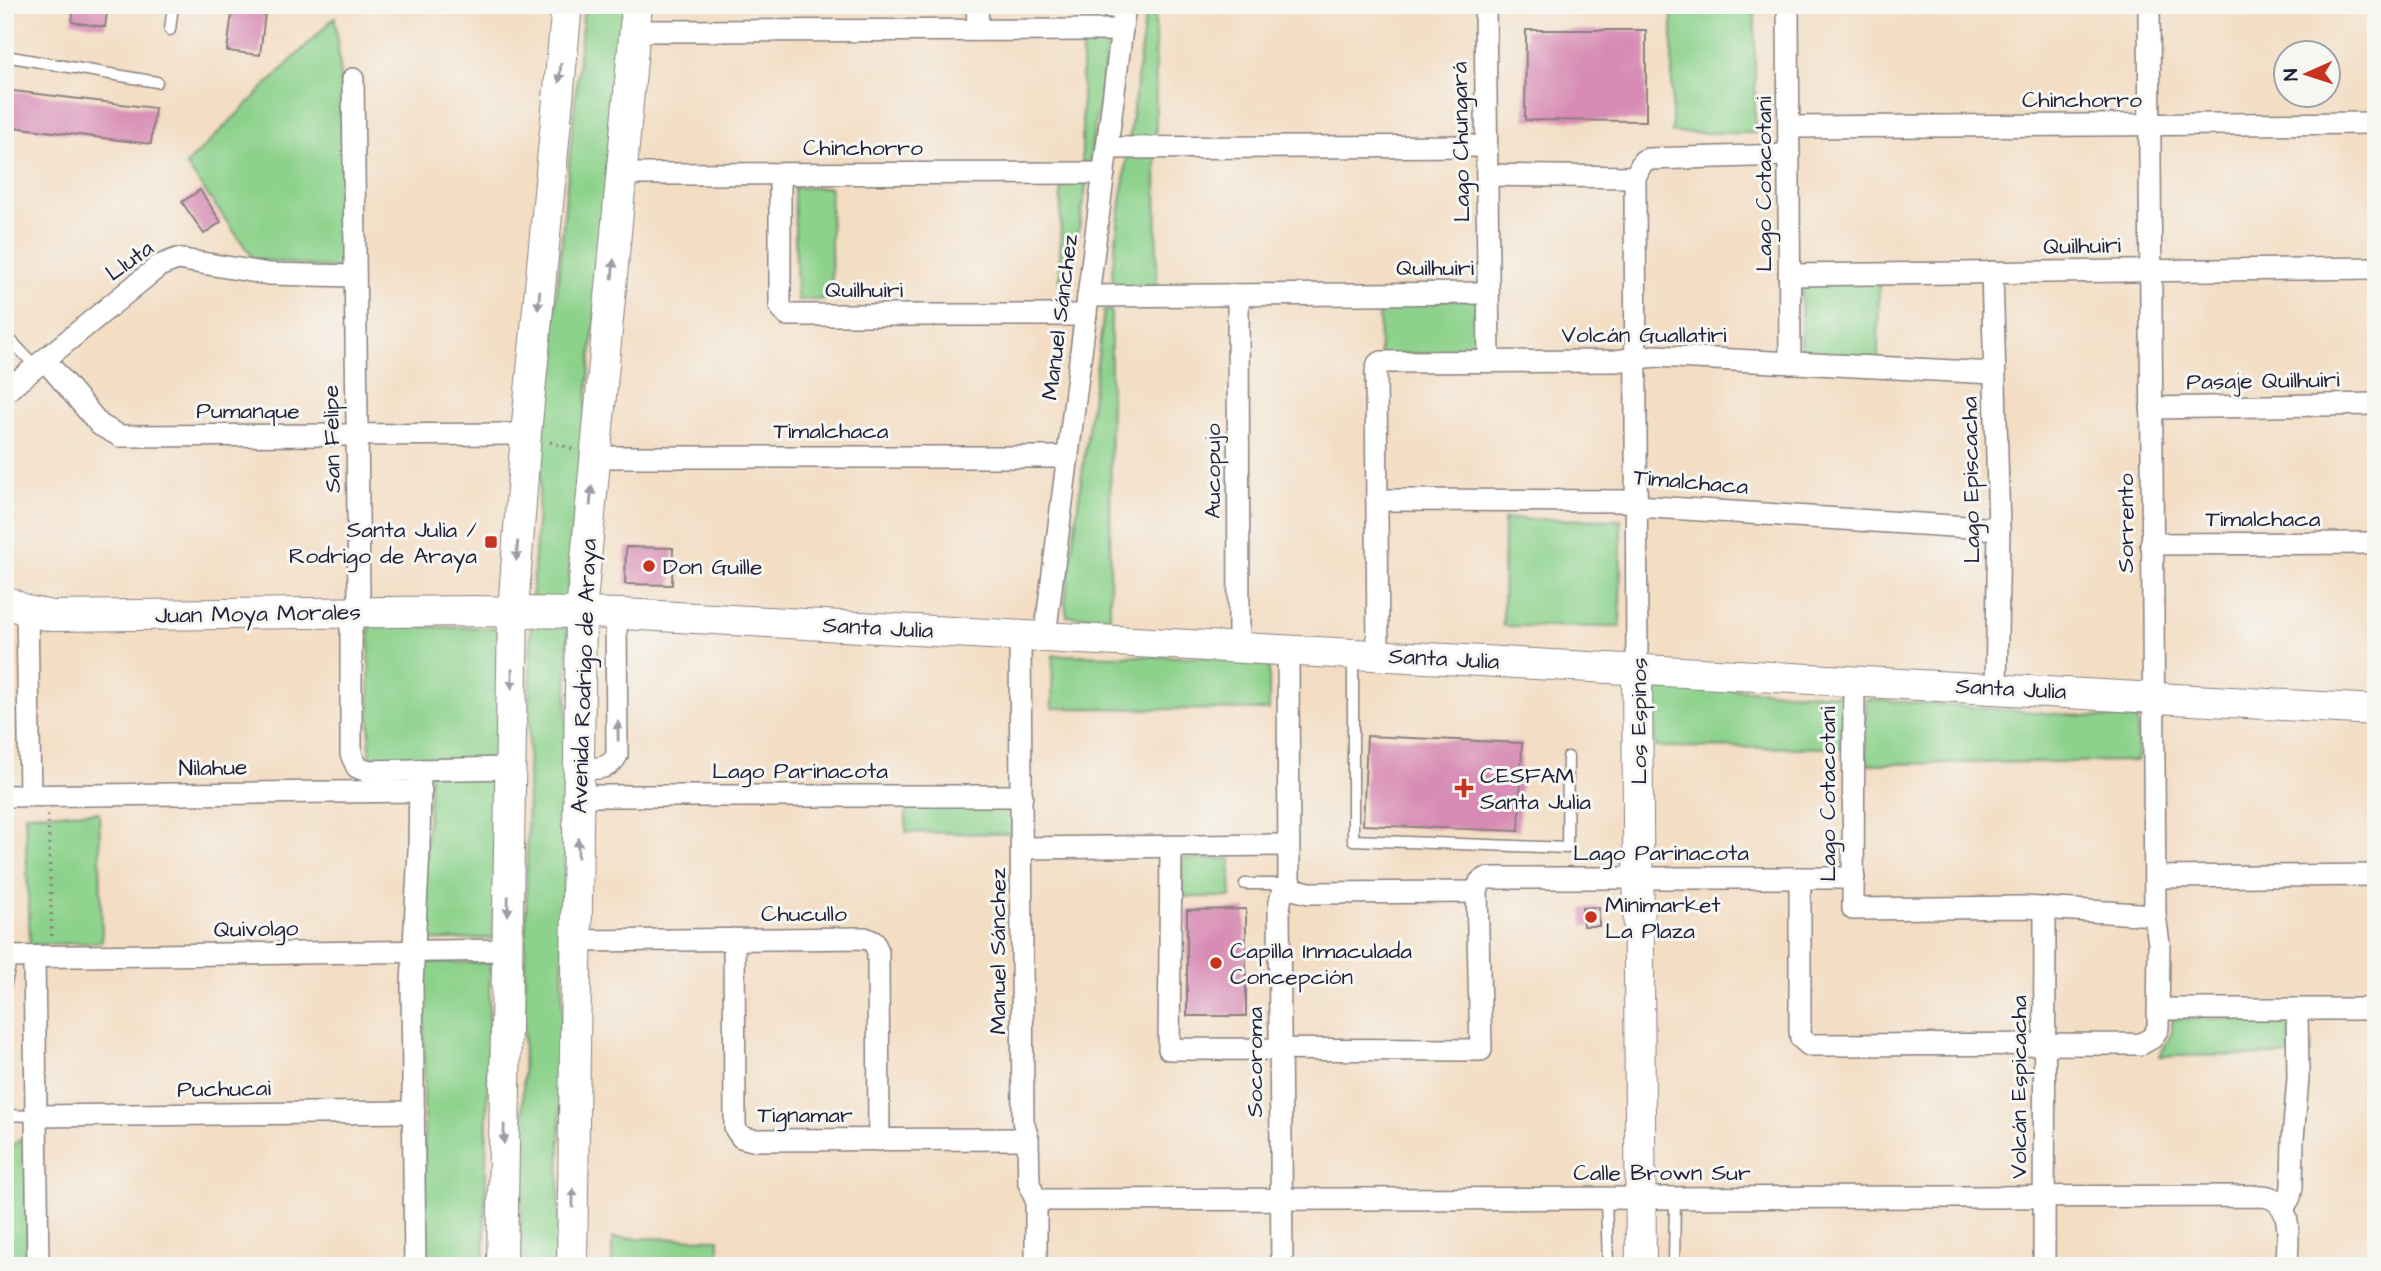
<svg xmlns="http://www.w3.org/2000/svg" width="2381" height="1271" viewBox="0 0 2381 1271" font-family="'Architects Daughter',sans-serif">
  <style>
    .green { fill: #8dd28c; stroke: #587a64; stroke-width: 2 }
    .building { fill: #d78ab3 }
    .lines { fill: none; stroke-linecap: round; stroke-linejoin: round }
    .lane-casing { stroke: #8a807f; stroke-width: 13 }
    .street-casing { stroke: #8a807f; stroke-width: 24 }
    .secondary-casing { stroke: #8a807f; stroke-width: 32 }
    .path { stroke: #8a807f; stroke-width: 3.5; stroke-dasharray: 2 5; stroke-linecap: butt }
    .lane { stroke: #fff; stroke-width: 10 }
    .street { stroke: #fff; stroke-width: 21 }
    .secondary { stroke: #fff; stroke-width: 30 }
    .oneway { fill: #9c9ca7 }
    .poi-dot { fill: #c8321e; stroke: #f6f6f2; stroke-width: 2.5 }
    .labels { text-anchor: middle; stroke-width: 6; stroke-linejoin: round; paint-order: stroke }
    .street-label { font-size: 23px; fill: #22223b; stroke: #f6f6f2 }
    .poi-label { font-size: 23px; fill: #22223b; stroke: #f6f6f2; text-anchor: start }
  </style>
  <rect width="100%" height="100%" fill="#f6f6f2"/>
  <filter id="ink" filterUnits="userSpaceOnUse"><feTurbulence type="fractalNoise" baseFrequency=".0143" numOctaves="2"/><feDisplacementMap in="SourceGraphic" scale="14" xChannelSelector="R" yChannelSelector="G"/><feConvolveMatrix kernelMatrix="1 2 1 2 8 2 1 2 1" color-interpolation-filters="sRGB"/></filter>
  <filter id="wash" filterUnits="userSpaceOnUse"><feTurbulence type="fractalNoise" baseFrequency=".00686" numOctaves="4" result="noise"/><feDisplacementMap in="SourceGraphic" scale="28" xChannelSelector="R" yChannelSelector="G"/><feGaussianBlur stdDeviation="1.57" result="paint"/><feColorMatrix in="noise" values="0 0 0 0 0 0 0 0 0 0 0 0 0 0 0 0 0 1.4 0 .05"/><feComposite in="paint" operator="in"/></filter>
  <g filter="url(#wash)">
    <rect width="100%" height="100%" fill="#f3ddc3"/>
    <g class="green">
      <polygon points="584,5 627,5 569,572 558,1266 520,1266 531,613 543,437"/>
      <rect x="1672" y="5" width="83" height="128"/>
      <polygon points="1146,10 1155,11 1157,286 1114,286 1112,271"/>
      <polygon points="335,17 340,69 346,270 254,259 186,165"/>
      <polygon points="1082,44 1108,45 1089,163 1082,163"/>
      <polygon points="1061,181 1087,181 1067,299 1060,299"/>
      <polygon points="830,187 832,299 797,300 794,188"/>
      <polygon points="1801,281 1879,281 1878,359 1801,359"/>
      <polygon points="1478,299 1480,352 1380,355 1379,300"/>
      <polygon points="1111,310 1110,617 1067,616 1065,602 1104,311"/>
      <polygon points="1504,519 1621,520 1620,627 1503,626"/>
      <polygon points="369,626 502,628 495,938 421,941 431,762 370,762"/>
      <polygon points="1053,655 1269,658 1269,710 1052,708"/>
      <polygon points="1655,685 1842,695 1842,748 1655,747"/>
      <polygon points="1866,699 2137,720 2138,761 1866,764"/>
      <polygon points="906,802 1014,803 1014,834 906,832"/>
      <polygon points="99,812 102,942 30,945 25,814"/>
      <rect x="1182" y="859" width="49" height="38"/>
      <polygon points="424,962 490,963 484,1266 424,1266"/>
      <polygon points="2290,1018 2290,1055 2160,1056 2172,1032 2172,1019"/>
      <polygon points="25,1137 28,1266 5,1266 5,1150"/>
      <polygon points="612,1238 719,1239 719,1266 612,1266"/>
    </g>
    <g id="blocks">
      <g class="building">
        <polygon points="74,5 108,5 105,27 72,22"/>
        <polygon points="233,5 266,5 260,55 227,51"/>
        <polygon points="1526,30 1646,30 1646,121 1525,120"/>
        <polygon points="5,90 155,108 151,144 5,126"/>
        <polygon points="200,190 221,222 204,234 182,202"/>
        <polygon points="626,547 673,548 672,585 625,584"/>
        <polygon points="1367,736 1522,743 1519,831 1363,825"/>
        <polygon points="1599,907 1599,926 1583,926 1582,908"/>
        <polygon points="1246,909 1246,1016 1187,1016 1187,910"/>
      </g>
    </g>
  </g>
  <g filter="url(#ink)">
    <use href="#blocks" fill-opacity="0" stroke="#8a807f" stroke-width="2"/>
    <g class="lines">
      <g class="lane-casing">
        <g id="lane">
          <polyline points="1100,5 1107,12 1124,14"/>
          <polyline points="170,30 173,5"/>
          <polyline points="5,56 157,82"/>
          <polyline points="5,334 36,367"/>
          <polyline points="1353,655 1353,840 1567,848 1568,757"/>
          <polyline points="1245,884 1289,884"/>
          <polyline points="5,987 12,957"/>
          <polyline points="5,1115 36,1116"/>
          <polyline points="1606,1198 1608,1266"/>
          <polyline points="1674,1266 1675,1198"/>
        </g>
      </g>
      <g class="street-casing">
        <g id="street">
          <polyline points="977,5 978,30"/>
          <polyline points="1485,5 1489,361"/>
          <polyline points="1788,5 1790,363"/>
          <polyline points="635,31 1122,30"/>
          <polyline points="353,79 359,597 351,630 351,754 357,767 366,771 510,768"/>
          <polyline points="1789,127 2376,123"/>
          <polyline points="1107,148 1486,146"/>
          <polyline points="622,174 1104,173"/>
          <polyline points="780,174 780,306 787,315 1086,315"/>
          <polyline points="1487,175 1635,177"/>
          <polyline points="1992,272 1999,529 1996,688"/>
          <polyline points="1789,275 2376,268"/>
          <polyline points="1238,295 1239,647"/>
          <polyline points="1088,296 1488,293"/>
          <polyline points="45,360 100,425 120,436 526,434"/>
          <polyline points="5,392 159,266 177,259 269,274 355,276"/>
          <polyline points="2151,408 2376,404"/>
          <polyline points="595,457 1068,457"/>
          <polyline points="1377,500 1629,501 1637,506 1999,529"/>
          <polyline points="2151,544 2376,543"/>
          <polyline points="27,611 30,795"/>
          <polyline points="1020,635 1023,1121 1028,1139 1029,1183 1036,1200 1036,1266"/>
          <polyline points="1045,636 1125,5"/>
          <polyline points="1378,654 1376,371 1378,364 1382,362 1615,361 1655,356 1994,373"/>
          <polyline points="1637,668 1635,177 1643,161 1648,159 1789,155"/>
          <polyline points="1854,680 1853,909 2024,907 2155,915"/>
          <path d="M579,769c16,-1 30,2 38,-14l-1,-142"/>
          <polyline points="5,796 421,791"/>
          <polyline points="578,796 1022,796"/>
          <polyline points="1171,847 1169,1049 1481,1050 1477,892 1480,882 1487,878 1854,878"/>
          <polyline points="1023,848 1288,845"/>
          <polyline points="2155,877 2376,875"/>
          <polyline points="1800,878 1800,1032 1801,1038 1809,1045 2141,1044 2152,1038 2158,1028 2159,944 2155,915 2149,5"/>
          <polyline points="1289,884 1297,890 1309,893 1477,892"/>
          <polyline points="734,939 735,1122 735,1128 741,1137 753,1140 1028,1139"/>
          <polyline points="577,941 865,938 874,942 878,952 879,1140"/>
          <polyline points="5,957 507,950"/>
          <polyline points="34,957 38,1266"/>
          <polyline points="2159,1009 2376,1009"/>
          <polyline points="36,1116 414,1112"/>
          <path d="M1036,1200l1227,-4c33,4 24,46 24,70"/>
          <polyline points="2284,1207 2290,1197 2292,1187 2293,1139 2298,1078 2297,1009"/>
          <polyline points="415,1266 412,984 419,850 420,771"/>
          <polyline points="1282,1266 1279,908 1281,897 1289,884 1288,649"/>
          <polyline points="2044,1266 2045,908"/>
        </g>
      </g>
      <g class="secondary-casing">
        <g id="secondary">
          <polyline points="5,601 27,611 52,616 474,611 623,614 2376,710"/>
          <polyline points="1637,668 1641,1266"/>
          <polyline points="502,1266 513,611 526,434 567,5"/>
          <polyline points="572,1266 581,613 637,5"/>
        </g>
      </g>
      <g class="path">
        <polyline points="550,442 573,449"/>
        <polyline points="48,815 52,937"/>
      </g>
      <use href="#lane" class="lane"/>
      <use href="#street" class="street"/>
      <use href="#secondary" class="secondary"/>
    </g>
    <defs><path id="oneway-solid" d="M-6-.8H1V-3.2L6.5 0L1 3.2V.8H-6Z" transform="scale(1.75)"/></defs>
    <g class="oneway">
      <use href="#oneway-solid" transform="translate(560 73) rotate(95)"/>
      <use href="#oneway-solid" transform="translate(613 269) rotate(-85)"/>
      <use href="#oneway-solid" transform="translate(539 300) rotate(95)"/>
      <use href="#oneway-solid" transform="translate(591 496) rotate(-85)"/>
      <use href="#oneway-solid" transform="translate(517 551) rotate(94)"/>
      <use href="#oneway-solid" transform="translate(512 679) rotate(91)"/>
      <use href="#oneway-solid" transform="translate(618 731) rotate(-91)"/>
      <use href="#oneway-solid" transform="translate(578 848) rotate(-89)"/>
      <use href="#oneway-solid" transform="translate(508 906) rotate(91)"/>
      <use href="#oneway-solid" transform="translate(504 1134) rotate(91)"/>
      <use href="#oneway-solid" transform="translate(573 1198) rotate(-89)"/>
    </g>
  </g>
  <g class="poi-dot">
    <rect x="484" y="535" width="14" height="14" rx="3.5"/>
    <circle cx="649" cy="566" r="7"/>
    <path d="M1460.5 777.5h7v7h7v7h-7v7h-7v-7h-7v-7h7z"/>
    <circle cx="1591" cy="917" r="7"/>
    <circle cx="1216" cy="963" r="7"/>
  </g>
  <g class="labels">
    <g class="street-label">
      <text x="2082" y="107">Chinchorro</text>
      <text transform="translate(1460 142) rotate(-91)" y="8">Lago Chungará</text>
      <text x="863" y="155">Chinchorro</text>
      <text transform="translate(1763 184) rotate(-90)" y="8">Lago Cotacotani</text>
      <text transform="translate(2082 245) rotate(-1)" y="8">Quilhuiri</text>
      <text transform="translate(129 260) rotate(-36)" y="8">Lluta</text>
      <text x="1435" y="275">Quilhuiri</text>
      <text x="864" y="297">Quilhuiri</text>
      <text transform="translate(1059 317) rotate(-83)" y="8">Manuel Sánchez</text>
      <text x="1644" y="342">Volcán Guallatiri</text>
      <text transform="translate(2263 380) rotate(-1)" y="8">Pasaje Quilhuiri</text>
      <text x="248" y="418">Pumanque</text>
      <text x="831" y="438">Timalchaca</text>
      <text transform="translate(331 439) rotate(-91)" y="8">San Felipe</text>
      <text transform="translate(1212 471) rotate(-90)" y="8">Aucopujo</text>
      <text transform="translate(1970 480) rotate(-91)" y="8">Lago Episcacha</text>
      <text transform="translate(1691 481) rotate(5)" y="8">Timalchaca</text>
      <text x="2263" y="526">Timalchaca</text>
      <text transform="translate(2125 523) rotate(-90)" y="8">Sorrento</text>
      <text transform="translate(258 613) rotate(-1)" y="8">Juan Moya Morales</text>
      <text transform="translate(878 627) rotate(3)" y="8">Santa Julia</text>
      <text transform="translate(1444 658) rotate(3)" y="8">Santa Julia</text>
      <text transform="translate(583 676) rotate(-88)" y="8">Avenida Rodrigo de Araya</text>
      <text transform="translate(2011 688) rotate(3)" y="8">Santa Julia</text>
      <text transform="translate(1638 721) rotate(-90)" y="8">Los Espinos</text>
      <text transform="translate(213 767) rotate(-1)" y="8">Nilahue</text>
      <text x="800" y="778">Lago Parinacota</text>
      <text transform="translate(1827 794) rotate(-90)" y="8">Lago Cotacotani</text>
      <text x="1661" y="860">Lago Parinacota</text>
      <text x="804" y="921">Chucullo</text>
      <text transform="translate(256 928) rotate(-1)" y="8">Quivolgo</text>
      <text transform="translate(997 951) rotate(-90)" y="8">Manuel Sánchez</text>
      <text transform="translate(1254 1062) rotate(-90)" y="8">Socoroma</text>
      <text transform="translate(2018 1087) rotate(-90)" y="8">Volcán Espicacha</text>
      <text transform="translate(224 1088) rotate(-1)" y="8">Puchucai</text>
      <text x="805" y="1122">Tignamar</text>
      <text x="1662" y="1180">Calle Brown Sur</text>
    </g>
    <g class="poi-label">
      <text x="477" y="537" text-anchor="end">Santa Julia /<tspan x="477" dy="26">Rodrigo de Araya</tspan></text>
      <text x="663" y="574">Don Guille</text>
      <text x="1480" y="783">CESFAM<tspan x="1480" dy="26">Santa Julia</tspan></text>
      <text x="1605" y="912">Minimarket<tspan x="1605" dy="26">La Plaza</tspan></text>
      <text x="1230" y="958">Capilla Inmaculada<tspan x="1230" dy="26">Concepción</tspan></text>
    </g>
  </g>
  <rect width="2381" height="1271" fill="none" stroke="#f6f6f2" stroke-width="28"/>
  <g transform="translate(2307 74) rotate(267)"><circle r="33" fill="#f6f6f2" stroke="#a1a1a9" stroke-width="2"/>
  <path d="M0-5L12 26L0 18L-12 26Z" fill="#c8321e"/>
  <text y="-10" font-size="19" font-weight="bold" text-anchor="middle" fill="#22223b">N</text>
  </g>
</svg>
